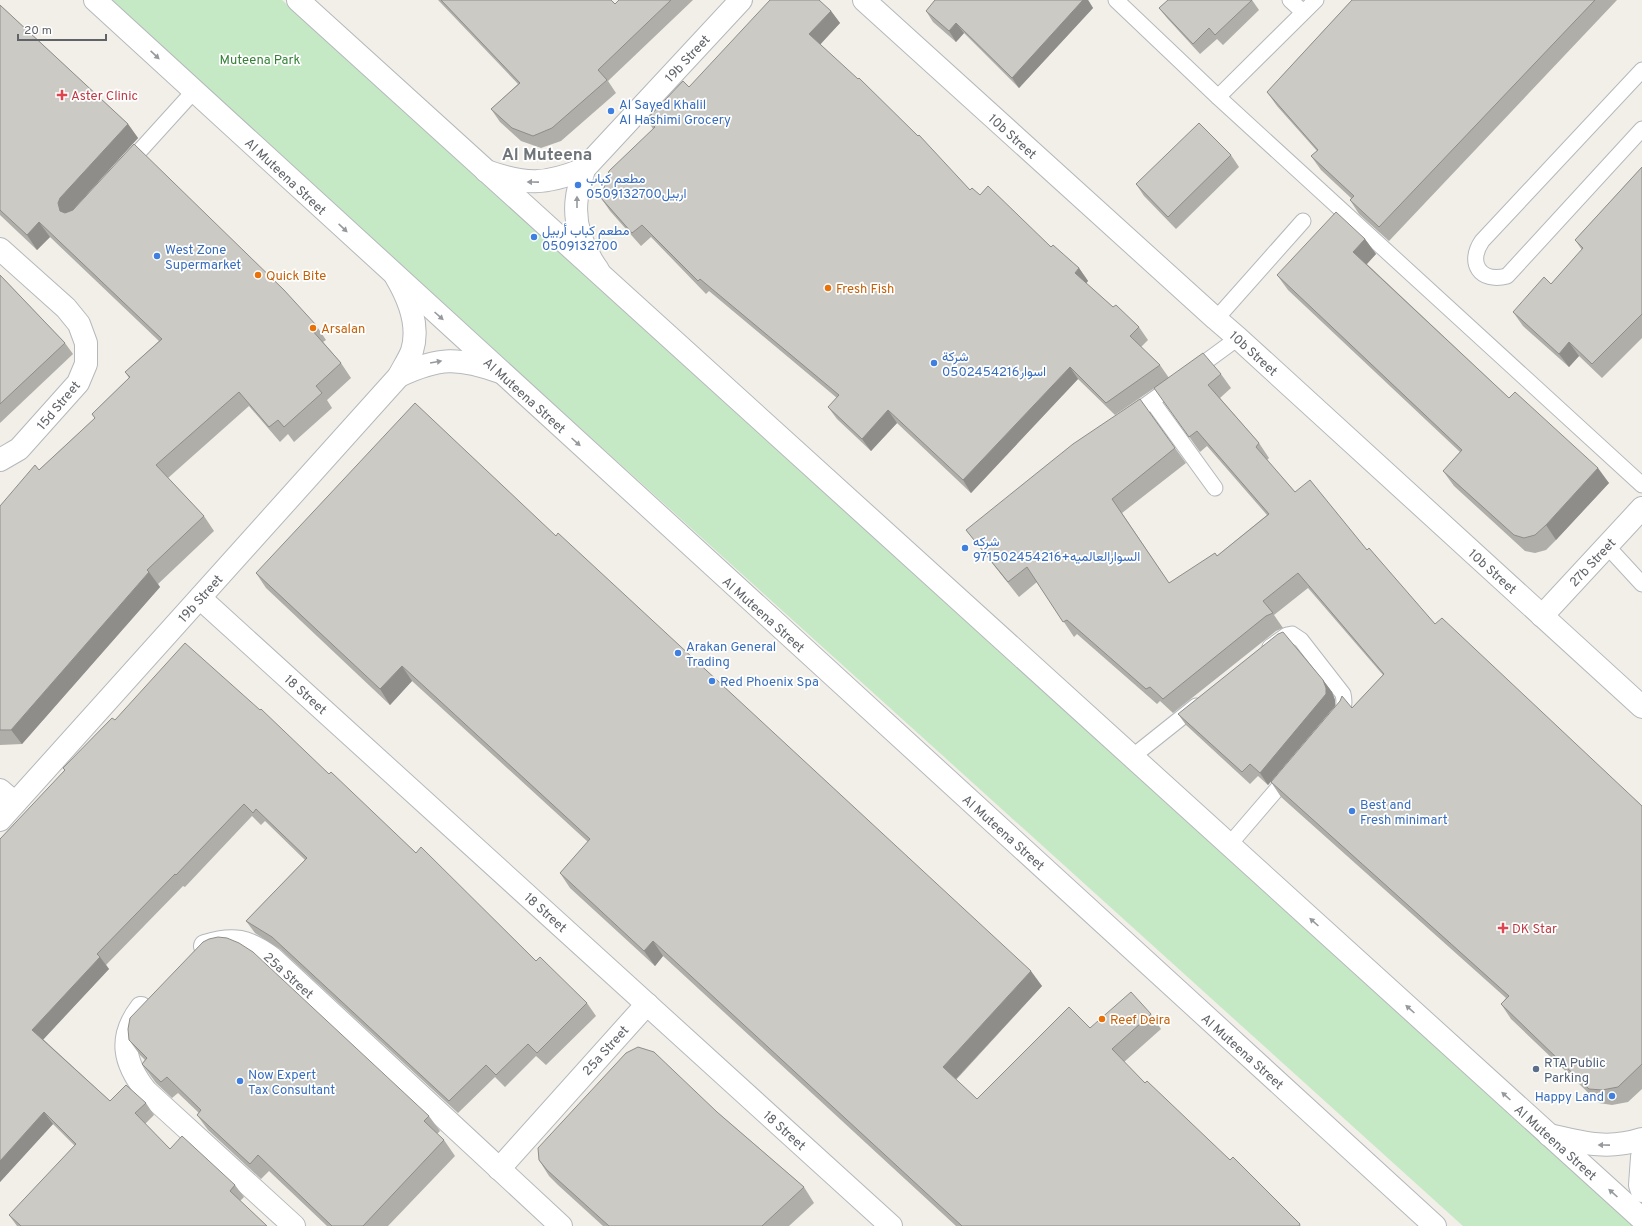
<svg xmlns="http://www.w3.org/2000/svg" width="1642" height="1226" viewBox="0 0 1642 1226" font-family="Overpass,Vazirmatn,sans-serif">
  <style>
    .green { fill: #c5e8c5 }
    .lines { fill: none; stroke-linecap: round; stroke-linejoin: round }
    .service-casing { stroke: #b5b8bc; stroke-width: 17 }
    .minor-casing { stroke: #b5b8bc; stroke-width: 24 }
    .tertiary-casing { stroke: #b5b8bc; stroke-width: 24 }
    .service { stroke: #fff; stroke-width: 15 }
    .minor { stroke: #fff; stroke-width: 22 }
    .tertiary { stroke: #fff; stroke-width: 22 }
    .wall { fill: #afaea9 }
    .shaded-wall { fill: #8f8d8a }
    .building { fill: #cccac5; stroke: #8f8d8a }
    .oneway { fill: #979a9d }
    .health-dot { fill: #e0444e; stroke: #fff; stroke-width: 1.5 }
    .shop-dot { fill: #3f7fe0; stroke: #fff; stroke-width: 1.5 }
    .food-dot { fill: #e8710a; stroke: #fff; stroke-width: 1.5 }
    .service-dot { fill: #5c6f8a; stroke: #fff; stroke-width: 1.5 }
    .labels { text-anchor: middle; stroke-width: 3.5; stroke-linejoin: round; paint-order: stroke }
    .street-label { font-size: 13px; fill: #5f6368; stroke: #fff }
    .park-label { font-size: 13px; fill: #348238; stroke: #fff }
    .health-label { font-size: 13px; fill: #be3a42; stroke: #fff; text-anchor: start }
    .shop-label { font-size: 13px; fill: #366cbe; stroke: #fff; text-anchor: start }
    .food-label { font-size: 13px; fill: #c56008; stroke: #fff; text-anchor: start }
    .service-label { font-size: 13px; fill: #4e5e75; stroke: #fff; text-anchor: start }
    .district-label { font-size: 17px; font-weight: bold; fill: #70757a; stroke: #fff }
  </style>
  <rect width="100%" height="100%" fill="#f1efe8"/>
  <polygon class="green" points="107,0 282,0 1637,1226 1463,1226"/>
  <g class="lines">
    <g class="service-casing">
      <g id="service">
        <polyline points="1116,0 1218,97 1642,485"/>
        <polyline points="1290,0 1303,12"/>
        <path d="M1642,70l-160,171c-15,22 -2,42 25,35l135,-147"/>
        <polyline points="1218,97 1316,0"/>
        <polyline points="126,166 194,91"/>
        <polyline points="1216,319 1303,221"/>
        <polyline points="1193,371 1238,338"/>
        <polyline points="1152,401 1215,488"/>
        <polyline points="1128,418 1175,384"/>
        <polyline points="1607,546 1642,584"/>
        <path d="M1270,647l17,-12 5,-1 9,6 42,54c2,9 1,14 -4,22"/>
        <polyline points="1132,757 1196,706"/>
        <polyline points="1229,845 1290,774"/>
      </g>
    </g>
    <g class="minor-casing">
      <g id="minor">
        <polyline points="864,0 1216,319 1238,338 1642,707"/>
        <path d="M584,169c-2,9 -6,19 -7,28 -4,26 6,52 21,73"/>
        <path d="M486,171c40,14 59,14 98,-2l157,-169"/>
        <polyline points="0,249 66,308 79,324 86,343 86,364 78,383 19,449 0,460"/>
        <path d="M399,376c40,-19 60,-19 101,-4"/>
        <polyline points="200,598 891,1226"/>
        <polyline points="1542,616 1642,508"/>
        <polyline points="0,790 15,803"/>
        <path d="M0,820l399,-444c4,-8 10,-17 13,-25 8,-26 -3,-52 -16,-74"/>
        <path d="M205,946c28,-9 43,-6 67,12l289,268"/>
        <path d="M141,1008c-23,30 -17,55 5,83l148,135"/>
        <path d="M1549,1135c34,8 59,15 93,4"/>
        <polyline points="1642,1157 1640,1185 1642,1191"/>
        <polyline points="499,1169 647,1004"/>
      </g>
    </g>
    <g class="tertiary-casing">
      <g id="tertiary">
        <polyline points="95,0 1435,1226"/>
        <polyline points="298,0 1642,1219"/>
      </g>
    </g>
    <use href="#service" class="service"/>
    <use href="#minor" class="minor"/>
    <use href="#tertiary" class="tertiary"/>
  </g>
  <g class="wall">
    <polygon points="438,0 611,0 615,4 619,0 693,0 608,81 616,93 561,141 541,148 521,141 500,122 491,109 518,84"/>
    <polygon points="935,0 1088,0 1093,8 1019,88 964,33 956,42 933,22 926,11"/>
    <polygon points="1168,0 1252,0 1259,10 1223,45 1217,39 1200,54 1167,18 1159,8"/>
    <polygon points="1352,0 1617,0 1389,241 1359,214 1350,200 1351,198 1321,170 1311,156 1317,151 1277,106 1267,92"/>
    <polygon points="0,5 128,124 138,138 72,211 316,325 326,340 323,342 341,363 351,378 327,400 332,408 294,442 288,434 280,442 249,406 168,478 204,516 214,531 158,584 160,587 22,744 0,745 0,506 95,418 92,414 129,378 125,372 159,341 50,237 37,250 0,215"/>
    <polygon points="831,11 840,23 820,44 970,190 980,195 1051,247 1079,268 1088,281 1086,283 1113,307 1139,327 1148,340 1141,347 1160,365 1169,378 1115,415 1078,379 971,493 897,423 871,451 837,419 828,407 837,398 709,291 706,294 651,237 641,246 610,211 601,198 653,129 647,119 689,87"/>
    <polygon points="1231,155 1239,167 1176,229 1144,196 1136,184"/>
    <polygon points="1642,167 1642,338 1602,378 1579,356 1569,367 1523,326 1513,312 1551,284 1582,250 1575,240"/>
    <polygon points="1365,239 1376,254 1367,264 1509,398 1609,483 1556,540 1546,550 1535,553 1525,551 1454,486 1443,471 1460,452 1288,290 1277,275"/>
    <polygon points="0,275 65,343 73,354 0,423"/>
    <polygon points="1221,374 1231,388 1220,398 1259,443 1269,458 1267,460 1295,492 1367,550 1435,624 1642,806 1642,1089 1628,1102 1612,1105 1599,1103 1511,1019 1501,1004 1506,998 1281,797 1271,782 1352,708 1383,675 1308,588 1274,615 1283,628 1276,631 1173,713 1160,701 1157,704 1077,634 1074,637 1037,582 1019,597 977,544 966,530 1175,448 1186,463 1122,513 1169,583 1217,556 1267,515 1207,446 1200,452 1165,403"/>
    <polygon points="556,536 1042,986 956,1080 977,1099 1090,1028 1151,1014 1161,1029 1124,1062 1145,1083 1301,1226 956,1226 663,956 655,966 570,888 560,873 588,842 412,681 390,705 266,588 256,573"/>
    <polygon points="1323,680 1332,692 1335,700 1335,706 1268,785 1258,776 1250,784 1186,725 1178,714"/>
    <polygon points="115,720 329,774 416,853 536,961 587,1003 596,1016 546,1065 536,1056 505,1087 495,1077 458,1113 280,949 255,933 246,921 305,860 265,821 261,825 252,816 185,887 183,886 106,965 109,969 43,1039 110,1101 146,1103 154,1115 145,1124 170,1149 235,1185 244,1197 240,1201 267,1226 17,1226 9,1215 75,1146 53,1124 0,1182 0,839 65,771 63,768"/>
    <polygon points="129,1040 429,1116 440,1131 437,1134 444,1140 455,1156 388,1226 327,1226 269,1171 261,1179 208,1130 197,1115 199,1113 178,1093 172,1098 156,1083 142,1064 145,1060 140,1055"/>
    <polygon points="717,1112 804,1187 814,1203 789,1226 603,1226 558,1185 549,1176 539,1160"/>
  </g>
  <g class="shaded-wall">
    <polygon points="1083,0 1088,0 1093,8 1019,88 1012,78"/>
    <polygon points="831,11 840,23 818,47 809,34"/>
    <polygon points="956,23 964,33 956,42 949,31"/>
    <polygon points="128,124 138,138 70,213 68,217 60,211 58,203 60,198"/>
    <polygon points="39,222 50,237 37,250 27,235"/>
    <polygon points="1365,239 1376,254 1364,267 1353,252"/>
    <polygon points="1079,268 1088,281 1084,286 1075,273"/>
    <polygon points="1569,342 1579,356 1569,367 1559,354"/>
    <polygon points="1070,367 1078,379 971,493 963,480"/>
    <polygon points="888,410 897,423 871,451 862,439"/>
    <polygon points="1598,468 1609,483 1556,540 1546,525"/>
    <polygon points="149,572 160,587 22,744 11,730"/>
    <polygon points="402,666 412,681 390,705 380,689"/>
    <polygon points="1323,680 1332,692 1335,700 1335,706 1268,785 1260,773"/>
    <polygon points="653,941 663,956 655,966 644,951"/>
    <polygon points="100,957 109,969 41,1042 32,1030"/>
    <polygon points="1031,971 1042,986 953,1082 943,1067"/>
    <polygon points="44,1112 53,1124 0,1182 0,1161"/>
  </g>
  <g class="building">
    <polygon points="441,0 611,0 615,4 619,0 671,0 598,70 607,80 552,128 533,136 512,128 491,109 520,83"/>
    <polygon points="770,0 819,0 831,11 809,34 858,79 859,78 918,136 919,135 970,190 972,188 980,195 988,186 1051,247 1053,245 1079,268 1075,273 1113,307 1116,305 1139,327 1130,336 1160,365 1106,403 1070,367 963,480 888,410 862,439 828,407 839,395 700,279 698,281 642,225 632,233 601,198 609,171 655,127 647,119 683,81 689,87"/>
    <polygon points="935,0 1083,0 1012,78 956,23 949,31 926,11"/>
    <polygon points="1168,0 1252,0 1215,35 1209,28 1193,44 1159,8"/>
    <polygon points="1352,0 1595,0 1379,227 1350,200 1354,196 1311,156 1318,150 1267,92"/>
    <polygon points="0,5 128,124 60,198 58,203 60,211 65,213 73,210 134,144 284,290 316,325 311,329 341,363 316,386 322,393 284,427 278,420 269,427 239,392 156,465 204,516 147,570 149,572 11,730 0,730 0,506 35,465 39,470 95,418 92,414 130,377 125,372 162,339 39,222 27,235 0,210"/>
    <polygon points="1199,123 1231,155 1168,217 1136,184"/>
    <polygon points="1642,167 1642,314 1592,364 1569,342 1559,354 1513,312 1544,277 1551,284 1583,248 1575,240"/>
    <polygon points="1336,212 1365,239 1353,252 1509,398 1515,392 1598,468 1546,525 1535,535 1524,538 1514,535 1443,471 1462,450 1277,275"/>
    <polygon points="0,275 65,343 0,404"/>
    <polygon points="1203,353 1221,374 1208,385 1259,443 1256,447 1295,492 1310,480 1367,550 1369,548 1435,624 1442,618 1642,806 1642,1064 1618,1087 1602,1090 1589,1089 1501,1004 1509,996 1271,782 1340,701 1342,696 1352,708 1384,674 1298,573 1263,601 1273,613 1266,616 1163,699 1150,687 1146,689 1067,620 1063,622 1027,567 1008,582 966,530 1073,444 1140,399 1175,448 1112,499 1169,583 1215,553 1217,556 1269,514 1197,431 1189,437 1154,388"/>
    <polygon points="415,403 556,536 558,533 1031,971 943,1067 977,1099 1069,1007 1090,1028 1131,992 1151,1014 1112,1049 1145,1083 1147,1081 1230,1160 1233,1157 1300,1224 1299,1226 962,1226 653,941 644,951 560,873 590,839 402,666 380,689 256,573"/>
    <polygon points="1283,632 1323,680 1326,688 1326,694 1260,773 1250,764 1242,772 1178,714 1278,634"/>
    <polygon points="185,643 260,710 261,709 329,774 331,772 416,853 421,847 536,961 540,957 587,1003 537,1053 528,1044 496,1075 486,1065 449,1101 272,937 246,921 307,858 256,809 253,813 244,804 176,875 175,874 97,954 100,957 32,1030 110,1101 126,1085 146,1103 135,1113 170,1149 182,1136 235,1185 230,1191 267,1226 21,1226 9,1215 76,1144 44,1112 0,1161 0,839 65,770 63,768 112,718 115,720"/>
    <polygon points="218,937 227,938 239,943 253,952 429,1116 424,1121 444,1140 363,1226 332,1226 258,1155 250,1164 197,1115 201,1110 167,1077 161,1082 145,1067 142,1064 147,1058 129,1040 128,1029 130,1018 203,942 209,939"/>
    <polygon points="638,1047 654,1052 717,1112 804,1187 762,1226 609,1226 547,1170 539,1160 538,1148 626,1053"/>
  </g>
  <defs><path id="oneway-solid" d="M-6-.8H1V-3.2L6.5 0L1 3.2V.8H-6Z"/></defs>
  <g class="oneway">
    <use href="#oneway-solid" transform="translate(155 55) rotate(43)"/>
    <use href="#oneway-solid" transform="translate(533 182) rotate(-179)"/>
    <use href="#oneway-solid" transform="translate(577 202) rotate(-90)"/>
    <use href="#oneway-solid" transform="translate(343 228) rotate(43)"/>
    <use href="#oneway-solid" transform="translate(439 316) rotate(42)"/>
    <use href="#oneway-solid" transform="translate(436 362) rotate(-10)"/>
    <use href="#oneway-solid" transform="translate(576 442) rotate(42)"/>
    <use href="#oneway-solid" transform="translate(1314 922) rotate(-138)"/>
    <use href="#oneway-solid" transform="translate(1410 1009) rotate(-138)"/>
    <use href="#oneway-solid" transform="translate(1506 1096) rotate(-138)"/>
    <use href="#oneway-solid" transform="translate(1604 1145) rotate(-179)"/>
    <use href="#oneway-solid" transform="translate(1613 1193) rotate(-138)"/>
  </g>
  <g class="health-dot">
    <path d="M60 89h4v4h4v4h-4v4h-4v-4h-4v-4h4z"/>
    <path d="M1501 922h4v4h4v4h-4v4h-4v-4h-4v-4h4z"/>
  </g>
  <g class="shop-dot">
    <circle cx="611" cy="111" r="4"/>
    <circle cx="578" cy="185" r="4"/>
    <circle cx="534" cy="237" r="4"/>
    <circle cx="157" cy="256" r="4"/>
    <circle cx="934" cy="363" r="4"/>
    <circle cx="965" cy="548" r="4"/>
    <circle cx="678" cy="653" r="4"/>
    <circle cx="712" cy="681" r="4"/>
    <circle cx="1352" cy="811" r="4"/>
    <circle cx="240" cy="1081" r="4"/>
    <circle cx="1612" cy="1096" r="4"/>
  </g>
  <g class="food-dot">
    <circle cx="258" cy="275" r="4"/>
    <circle cx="828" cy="288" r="4"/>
    <circle cx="313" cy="328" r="4"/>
    <circle cx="1102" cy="1019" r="4"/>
  </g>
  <circle class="service-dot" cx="1536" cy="1069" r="4"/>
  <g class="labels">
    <g class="street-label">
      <text transform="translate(687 58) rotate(-47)" y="5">19b Street</text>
      <text transform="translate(1013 136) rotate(42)" y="5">10b Street</text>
      <text transform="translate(286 176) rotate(43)" y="5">Al Muteena Street</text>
      <text transform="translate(1254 353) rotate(42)" y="5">10b Street</text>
      <text transform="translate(525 395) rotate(42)" y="5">Al Muteena Street</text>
      <text transform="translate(58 405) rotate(-50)" y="5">15d Street</text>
      <text transform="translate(1592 562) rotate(-47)" y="5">27b Street</text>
      <text transform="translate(1493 571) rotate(42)" y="5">10b Street</text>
      <text transform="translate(200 598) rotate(-48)" y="5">19b Street</text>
      <text transform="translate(764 614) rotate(42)" y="5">Al Muteena Street</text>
      <text transform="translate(306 694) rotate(42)" y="5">18 Street</text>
      <text transform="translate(1004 832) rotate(42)" y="5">Al Muteena Street</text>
      <text transform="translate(546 912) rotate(42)" y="5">18 Street</text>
      <text transform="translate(289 975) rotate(42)" y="5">25a Street</text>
      <text transform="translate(605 1050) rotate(-48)" y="5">25a Street</text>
      <text transform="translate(1243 1051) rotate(42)" y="5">Al Muteena Street</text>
      <text transform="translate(785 1130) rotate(42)" y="5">18 Street</text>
      <text transform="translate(1556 1142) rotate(42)" y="5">Al Muteena Street</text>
    </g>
    <g class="park-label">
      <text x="260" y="64">Muteena Park</text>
    </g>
    <g class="health-label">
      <text x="71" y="100">Aster Clinic</text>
      <text x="1512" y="933">DK Star</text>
    </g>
    <g class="shop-label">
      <text x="619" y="109">Al Sayed Khalil<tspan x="619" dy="15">Al Hashimi Grocery</tspan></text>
      <text x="586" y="183">مطعم كباب<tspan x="586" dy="15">اربيل0509132700</tspan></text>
      <text x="542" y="235">مطعم كباب أربيل<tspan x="542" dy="15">0509132700</tspan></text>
      <text x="165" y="254">West Zone<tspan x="165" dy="15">Supermarket</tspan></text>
      <text x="942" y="361">شركة<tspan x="942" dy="15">اسوار0502454216</tspan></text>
      <text x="973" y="546">شركه<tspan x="973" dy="15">السوارالعالميه+971502454216</tspan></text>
      <text x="686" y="651">Arakan General<tspan x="686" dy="15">Trading</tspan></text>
      <text x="720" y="686">Red Phoenix Spa</text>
      <text x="1360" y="809">Best and<tspan x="1360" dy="15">Fresh minimart</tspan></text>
      <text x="248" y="1079">Now Expert<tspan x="248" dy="15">Tax Consultant</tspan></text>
      <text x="1604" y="1101" text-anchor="end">Happy Land</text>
    </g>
    <g class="food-label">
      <text x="266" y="280">Quick Bite</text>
      <text x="836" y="293">Fresh Fish</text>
      <text x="321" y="333">Arsalan</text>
      <text x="1110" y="1024">Reef Deira</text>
    </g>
    <g class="service-label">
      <text x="1544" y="1067">RTA Public<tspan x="1544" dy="15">Parking</tspan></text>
    </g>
    <g class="district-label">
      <text x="547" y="160">Al Muteena</text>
    </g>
  </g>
  <path d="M18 34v6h88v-6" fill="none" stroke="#5f6368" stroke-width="2"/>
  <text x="24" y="34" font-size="12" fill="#5f6368" stroke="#ffffff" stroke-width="3" paint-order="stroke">20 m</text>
</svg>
